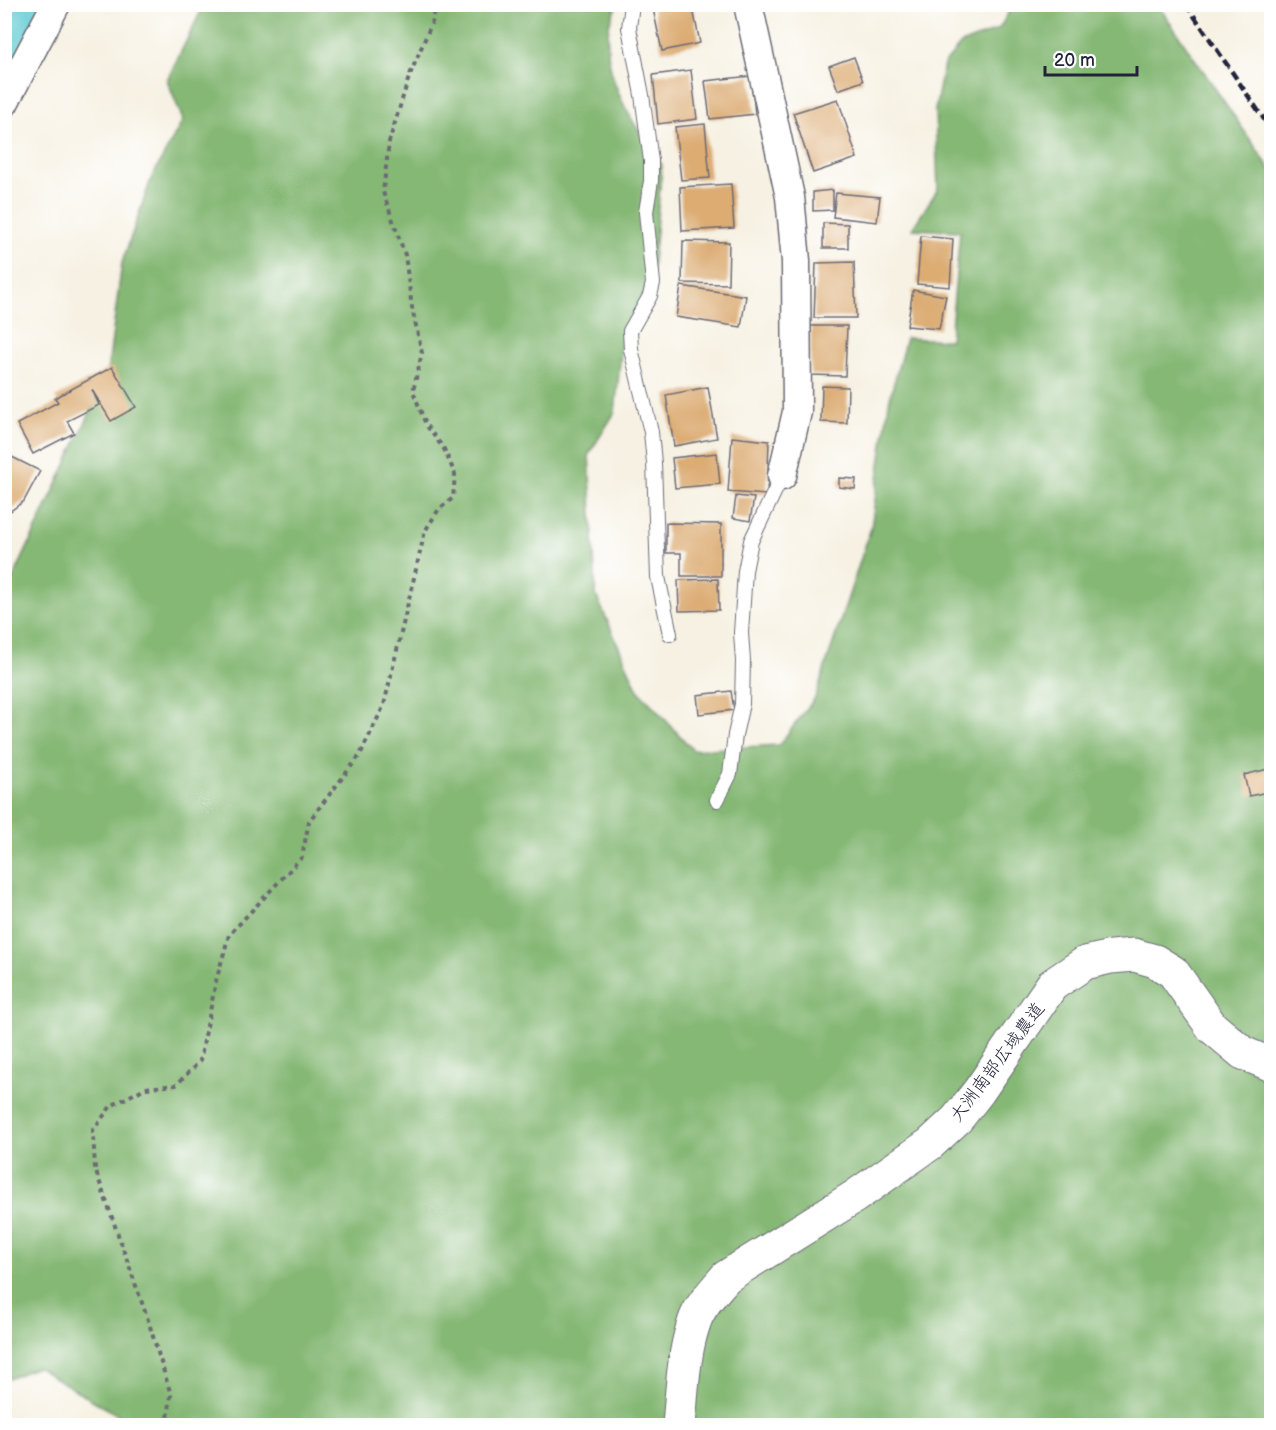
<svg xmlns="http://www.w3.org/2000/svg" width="1276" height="1430" viewBox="0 0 1276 1430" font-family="'Balsamiq Sans','Klee One',sans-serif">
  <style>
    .forest { fill: #85b874; stroke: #546d58; stroke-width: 1.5 }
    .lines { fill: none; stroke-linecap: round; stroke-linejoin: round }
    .river { stroke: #5dc9d3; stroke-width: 56 }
    .building { fill: #dcac73 }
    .lane-casing { stroke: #6c6a75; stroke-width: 16 }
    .street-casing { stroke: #6c6a75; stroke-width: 31 }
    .secondary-casing { stroke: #6c6a75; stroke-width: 35 }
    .path { stroke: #6c6a75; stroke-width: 4; stroke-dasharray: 4.5 4.5; stroke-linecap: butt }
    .lane { stroke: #fff; stroke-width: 14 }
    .street { stroke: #fff; stroke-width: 28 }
    .secondary { stroke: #fff; stroke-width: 33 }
    .rail { stroke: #22223b; stroke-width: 4.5; stroke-dasharray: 9 4.5; stroke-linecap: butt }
    .labels { text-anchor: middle; stroke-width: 4.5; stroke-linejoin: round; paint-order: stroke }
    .street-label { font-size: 18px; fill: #22223b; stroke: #fff }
  </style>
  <rect width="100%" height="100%" fill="#fff"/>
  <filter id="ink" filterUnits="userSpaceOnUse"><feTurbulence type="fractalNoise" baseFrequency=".0167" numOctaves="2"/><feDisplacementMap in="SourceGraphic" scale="12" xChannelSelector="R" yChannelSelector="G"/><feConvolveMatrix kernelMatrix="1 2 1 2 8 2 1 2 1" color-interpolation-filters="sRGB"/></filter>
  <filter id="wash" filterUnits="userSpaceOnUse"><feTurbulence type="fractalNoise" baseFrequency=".008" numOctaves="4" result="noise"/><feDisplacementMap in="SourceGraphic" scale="24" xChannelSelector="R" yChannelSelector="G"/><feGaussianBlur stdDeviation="1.35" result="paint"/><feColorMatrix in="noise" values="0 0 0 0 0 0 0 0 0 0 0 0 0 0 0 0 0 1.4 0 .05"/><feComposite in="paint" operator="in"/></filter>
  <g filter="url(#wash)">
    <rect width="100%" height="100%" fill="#f6f1e2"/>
    <path class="forest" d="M204,5h413c-2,6 -7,14 -8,21 -9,52 25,99 53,139l-10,108 -30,70 -7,69 -26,42 7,141 42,95 55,60 86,-5 36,-47 56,-170 18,-126 17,-64 44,2 10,-109 -48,-2 26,-40 -3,-79 9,-46 17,-20 38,-15 14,-24h145l113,165v1255l-1140,1 -5,-6 -89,-53 -32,13v-784l102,-220 15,-113 29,-84 32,-59 -16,-40z"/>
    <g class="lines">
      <polyline class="river" points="4,52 29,4"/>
    </g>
    <g id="blocks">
      <g class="building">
        <polygon points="652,4 692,4 700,43 662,51"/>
        <polygon points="854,57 863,81 838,90 829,66"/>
        <polygon points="691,70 697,119 658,124 653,75"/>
        <polygon points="751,76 755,114 710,119 705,81"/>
        <polygon points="838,99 857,158 813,173 793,113"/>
        <polygon points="705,124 710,178 681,180 675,127"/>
        <polygon points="731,184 734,228 682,231 680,187"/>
        <polygon points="833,190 833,210 813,211 813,192"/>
        <polygon points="836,193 880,197 877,222 833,217"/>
        <polygon points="823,223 848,224 848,248 823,248"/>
        <polygon points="921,236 953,239 950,287 917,284"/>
        <polygon points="683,241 729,242 728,284 682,283"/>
        <polygon points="854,262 856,318 814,318 816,263"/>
        <polygon points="681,286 746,296 741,327 676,317"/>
        <polygon points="913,290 946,296 939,329 907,326"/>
        <polygon points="811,326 847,326 845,376 810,375"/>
        <polygon points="112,367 136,407 111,421 92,390 99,405 67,421 74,433 33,454 17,424 58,402 55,398"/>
        <polygon points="822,386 848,387 847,423 821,422"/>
        <polygon points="708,387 717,438 674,446 666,395"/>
        <polygon points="732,437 769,441 767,495 728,492"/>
        <polygon points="4,453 40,471 24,501 9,512 4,509"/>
        <polygon points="717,453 720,484 675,488 672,458"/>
        <polygon points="839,478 856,479 855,489 839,487"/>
        <polygon points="736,496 754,498 750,521 733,518"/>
        <polygon points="666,523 721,524 721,576 681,576 681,553 666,553"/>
        <polygon points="718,579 719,610 679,611 678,580"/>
        <polygon points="731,691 734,710 699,714 697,695"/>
        <polygon points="1272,768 1272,791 1249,796 1244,775"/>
      </g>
    </g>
  </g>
  <g filter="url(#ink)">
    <use href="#blocks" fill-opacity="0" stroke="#6c6a75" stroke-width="1.5"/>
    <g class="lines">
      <g class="lane-casing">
        <g id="lane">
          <polyline points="632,4 629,28 642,95 651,161 651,181 646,212 653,283 650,296 630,331 631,349 651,432 654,463 658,577 670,634"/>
          <polyline points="717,800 730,774 735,735 742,704 743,661 741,633 745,571 751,541 782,476"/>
        </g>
      </g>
      <g class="street-casing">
        <g id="street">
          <polyline points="748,4 790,197 796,261 797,412 782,476"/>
          <polyline points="4,103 56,4"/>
        </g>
      </g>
      <g class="secondary-casing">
        <path id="secondary" d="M679,1426c3,-34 4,-71 15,-103 5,-17 21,-33 32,-46l128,-80 76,-53 27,-25 22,-28 73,-106 33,-22 26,-6 23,-2 21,6 18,11 39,55 31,26 29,12"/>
      </g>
      <polyline class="path" points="167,1426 171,1395 148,1320 95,1169 93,1130 111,1106 145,1088 176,1085 200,1061 216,981 229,935 302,857 309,821 360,755 384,705 425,531 439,509 453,498 455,474 444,449 426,425 413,391 422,353 412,308 405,255 383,192 389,142 409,77 433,20 434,4"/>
      <use href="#lane" class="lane"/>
      <use href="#street" class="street"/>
      <use href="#secondary" class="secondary"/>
      <polyline class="rail" points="1186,4 1272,131"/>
    </g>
  </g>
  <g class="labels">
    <g class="street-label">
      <text transform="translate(997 1062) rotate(-53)" y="6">大洲南部広域農道</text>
    </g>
  </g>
  <rect width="1276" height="1430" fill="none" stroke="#fff" stroke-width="24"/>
  <path d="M1045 66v9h92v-9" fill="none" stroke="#22223b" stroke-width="3"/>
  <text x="1054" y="66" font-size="18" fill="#22223b" stroke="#ffffff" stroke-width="4.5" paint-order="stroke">20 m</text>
</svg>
